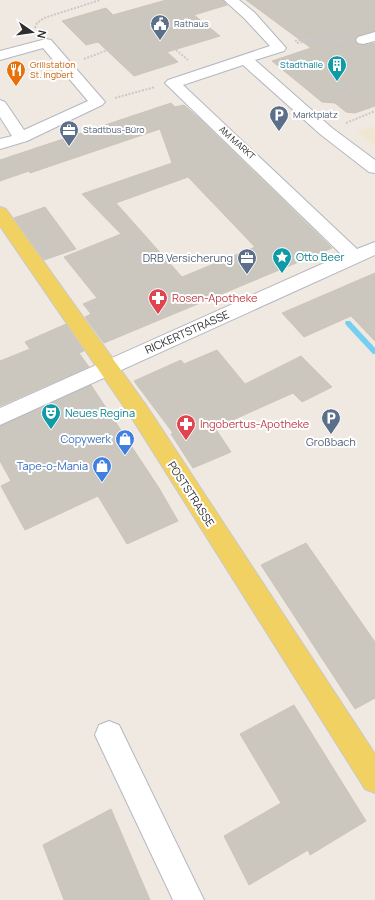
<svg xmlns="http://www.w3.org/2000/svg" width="375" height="900" viewBox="0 0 375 900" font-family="Manrope,sans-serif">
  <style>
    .education { fill: #f0e6d1 }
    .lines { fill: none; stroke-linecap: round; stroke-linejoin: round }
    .stream { fill: #75cff0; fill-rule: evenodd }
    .building { fill: #cbc7bf; stroke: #cbc5ba; fill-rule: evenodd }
    .minor-casing { stroke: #b4b7c1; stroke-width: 2 }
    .major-casing { stroke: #c9c9c9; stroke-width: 2 }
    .path { stroke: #c9c9c9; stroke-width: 2; stroke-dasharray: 2 1.5; stroke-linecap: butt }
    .minor { fill: #fff; fill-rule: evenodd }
    .major { fill: #f2d163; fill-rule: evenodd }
    .labels { text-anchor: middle; stroke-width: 4; stroke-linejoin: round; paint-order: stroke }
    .far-service-label { font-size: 9px; fill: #4e5e75; stroke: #fff; text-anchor: start }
    .far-food-label { font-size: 9px; fill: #c56008; stroke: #fff; text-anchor: start }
    .far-culture-label { font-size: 9px; fill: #0d838f; stroke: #fff; text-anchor: end }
    .far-street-label { font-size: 9px; fill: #2e2e2e; stroke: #fff }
    .culture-label { font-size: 11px; fill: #0d838f; stroke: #fff; text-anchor: start }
    .service-label { font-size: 11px; fill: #4e5e75; stroke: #fff; text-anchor: end }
    .health-label { font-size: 11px; fill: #be3a42; stroke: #fff; text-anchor: start }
    .street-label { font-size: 11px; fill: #2e2e2e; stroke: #fff }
    .shop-label { font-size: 11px; fill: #366cbe; stroke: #fff; text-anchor: end }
  </style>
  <rect width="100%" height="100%" fill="#efe9e1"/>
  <polygon class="education" points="375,126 375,146 357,132"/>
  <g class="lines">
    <polygon class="stream" points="346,321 350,321 375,348 375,354 373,354 346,325 345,323"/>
  </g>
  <g class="building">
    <polygon points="166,0 223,0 227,5 194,15 220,36 167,52 178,62 134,76 98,42 86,45 62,21 106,8 113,15"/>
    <polygon points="246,0 375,0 375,31 358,36 355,39 357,44 363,45 375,43 375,106 355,113 346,112 335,103 322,102 272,61 311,48"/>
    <path d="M171,103l4,4 9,-2 17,15 131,128 -228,95 -19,-26 6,-3 -8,-10 14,-6 -33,-41 57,-23 -39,-40 90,-31 -12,-34 -130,44 -1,-2 -29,10v-21zM188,177l67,70 -73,30 -66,-74z"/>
    <polygon points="45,207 76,249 44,260 14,218"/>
    <polygon points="375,273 375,341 351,316 304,337 282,313"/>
    <polygon points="66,324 84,351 79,353 89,367 0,406 0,361 30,349 25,342"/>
    <polygon points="217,350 245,384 301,356 332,387 302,402 293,393 215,428 231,452 193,468 171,434 173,433 134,381 181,360 184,364"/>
    <polygon points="91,385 159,488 178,521 127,544 98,496 25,530 1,486 11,481 0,461 0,426"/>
    <polygon points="306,543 375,642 375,698 355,709 261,565"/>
    <polygon points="294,705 366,821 310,855 308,850 249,885 224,836 281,803 240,734"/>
    <polygon points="111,809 150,900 64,900 43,845"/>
  </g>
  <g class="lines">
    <g class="minor-casing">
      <g id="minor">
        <polygon points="224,0 239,0 254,12 286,48 284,51 255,60 332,128 375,160 375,173 369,172 320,134 243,65 183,85 357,249 375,242 375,255 0,425 0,408 342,255 165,83 168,80 270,46 244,18"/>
        <polygon points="375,32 375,41 363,44 358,43 356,40 358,37"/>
        <polygon points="46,39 51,40 105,102 102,105 27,141 0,149 0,139 12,136 0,117 0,100 5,102 24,130 88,101 43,48 0,60 0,51"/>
        <polygon points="109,721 119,725 204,900 173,900 95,735 99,725"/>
      </g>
    </g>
    <g class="major-casing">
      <polygon id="major" points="0,207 6,209 148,408 375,754 375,793 365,789 133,420 0,226"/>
    </g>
    <g class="path">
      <polyline points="35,28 37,23 44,18 100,0"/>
      <polyline points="295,41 311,38"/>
      <polyline points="297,43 322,39 347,42"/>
      <polyline points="176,50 188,60"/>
      <polyline points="84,59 121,45"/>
      <polyline points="115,98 155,87"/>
      <polyline points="346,123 375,111"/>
    </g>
    <use href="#minor" class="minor"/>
    <use href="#major" class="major"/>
  </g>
  <defs>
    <g id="civic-pin" transform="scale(1)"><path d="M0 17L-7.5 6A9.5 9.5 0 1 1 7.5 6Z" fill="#5c6f8a" stroke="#fff"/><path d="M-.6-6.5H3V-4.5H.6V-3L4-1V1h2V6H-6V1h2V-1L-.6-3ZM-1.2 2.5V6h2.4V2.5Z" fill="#fff"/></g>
    <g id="building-pin" transform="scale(1)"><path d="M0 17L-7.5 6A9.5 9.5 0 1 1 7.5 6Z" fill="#0f9aa8" stroke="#fff"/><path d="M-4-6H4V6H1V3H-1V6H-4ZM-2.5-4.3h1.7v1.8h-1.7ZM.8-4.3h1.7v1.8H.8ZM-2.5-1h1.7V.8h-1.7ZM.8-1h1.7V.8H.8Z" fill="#fff"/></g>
    <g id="restaurant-pin" transform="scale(1)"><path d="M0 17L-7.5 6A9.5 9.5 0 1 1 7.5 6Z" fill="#e8710a" stroke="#fff"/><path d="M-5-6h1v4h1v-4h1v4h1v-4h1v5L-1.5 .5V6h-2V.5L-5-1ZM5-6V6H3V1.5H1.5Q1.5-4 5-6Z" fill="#fff"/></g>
    <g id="parking-pin" transform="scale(1)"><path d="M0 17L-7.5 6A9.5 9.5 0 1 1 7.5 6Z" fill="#5c6f8a" stroke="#fff"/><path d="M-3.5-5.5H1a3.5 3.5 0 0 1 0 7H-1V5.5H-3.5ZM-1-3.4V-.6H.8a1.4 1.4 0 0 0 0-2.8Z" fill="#fff"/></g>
    <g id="office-pin" transform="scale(1)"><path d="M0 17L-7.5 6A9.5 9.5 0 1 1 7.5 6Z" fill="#5c6f8a" stroke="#fff"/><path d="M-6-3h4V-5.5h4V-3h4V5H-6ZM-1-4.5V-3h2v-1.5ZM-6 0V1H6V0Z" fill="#fff"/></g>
    <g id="sight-pin" transform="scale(1)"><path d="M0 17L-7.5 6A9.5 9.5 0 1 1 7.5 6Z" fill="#0f9aa8" stroke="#fff"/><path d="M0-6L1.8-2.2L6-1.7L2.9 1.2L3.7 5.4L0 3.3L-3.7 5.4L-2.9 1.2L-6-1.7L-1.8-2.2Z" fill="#fff"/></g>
    <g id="pharmacy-pin" transform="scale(1)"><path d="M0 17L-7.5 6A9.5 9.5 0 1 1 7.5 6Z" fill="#e0444e" stroke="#fff"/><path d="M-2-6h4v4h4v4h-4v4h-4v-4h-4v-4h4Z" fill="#fff"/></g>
    <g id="theatre-pin" transform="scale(1)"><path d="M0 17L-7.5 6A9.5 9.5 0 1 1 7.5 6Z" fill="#0f9aa8" stroke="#fff"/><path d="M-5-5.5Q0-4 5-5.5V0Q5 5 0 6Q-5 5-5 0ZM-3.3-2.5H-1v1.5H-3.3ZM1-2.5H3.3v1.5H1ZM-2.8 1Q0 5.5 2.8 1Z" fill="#fff"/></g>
    <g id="shop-pin" transform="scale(1)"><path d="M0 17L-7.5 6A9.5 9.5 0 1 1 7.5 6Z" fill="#3f7fe0" stroke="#fff"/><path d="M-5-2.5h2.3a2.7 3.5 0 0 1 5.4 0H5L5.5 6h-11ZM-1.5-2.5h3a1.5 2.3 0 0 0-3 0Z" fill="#fff"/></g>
  </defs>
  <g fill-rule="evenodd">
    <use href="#civic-pin" x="160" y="24"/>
    <use href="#building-pin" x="337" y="65"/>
    <use href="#restaurant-pin" x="16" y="70"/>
    <use href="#parking-pin" x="279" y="115"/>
    <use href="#office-pin" x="69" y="130"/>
    <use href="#sight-pin" x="282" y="257"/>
    <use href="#office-pin" x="247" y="258"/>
    <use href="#pharmacy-pin" x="158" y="298"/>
    <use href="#theatre-pin" x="51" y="413"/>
    <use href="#parking-pin" x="331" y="418"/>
    <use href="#pharmacy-pin" x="186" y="424"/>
    <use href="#shop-pin" x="125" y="439"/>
    <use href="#shop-pin" x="102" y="466"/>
  </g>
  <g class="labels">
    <g class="far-service-label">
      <text x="174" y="27">Rathaus</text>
      <text x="293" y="118">Marktplatz</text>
      <text x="83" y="133">Stadtbus-Büro</text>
    </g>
    <g class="far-food-label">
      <text x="30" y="68">Grillstation<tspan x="30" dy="10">St. Ingbert</tspan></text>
    </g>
    <g class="far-culture-label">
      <text x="323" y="68">Stadthalle</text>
    </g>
    <g class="far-street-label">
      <text transform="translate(237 143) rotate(42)" y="3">AM MARKT</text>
    </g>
    <g class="culture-label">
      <text x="296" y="261">Otto Beer</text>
      <text x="65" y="417">Neues Regina</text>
    </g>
    <g class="service-label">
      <text x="233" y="262">DRB Versicherung</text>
      <text x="331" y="446" text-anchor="middle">Großbach</text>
    </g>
    <g class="health-label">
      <text x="172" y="302">Rosen-Apotheke</text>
      <text x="200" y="428">Ingobertus-Apotheke</text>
    </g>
    <g class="street-label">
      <text transform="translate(187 332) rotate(-24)" y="4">RICKERTSTRASSE</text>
      <text transform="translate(191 494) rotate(57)" y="4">POSTSTRASSE</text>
    </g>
    <g class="shop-label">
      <text x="111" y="443">Copywerk</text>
      <text x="88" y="470">Tape-o-Mania</text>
    </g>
  </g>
  <g transform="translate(32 32) rotate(103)" stroke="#ffffff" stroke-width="3" paint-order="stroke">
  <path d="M0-3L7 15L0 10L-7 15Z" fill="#2e2e2e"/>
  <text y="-6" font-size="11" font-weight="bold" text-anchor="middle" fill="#2e2e2e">N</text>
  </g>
</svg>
